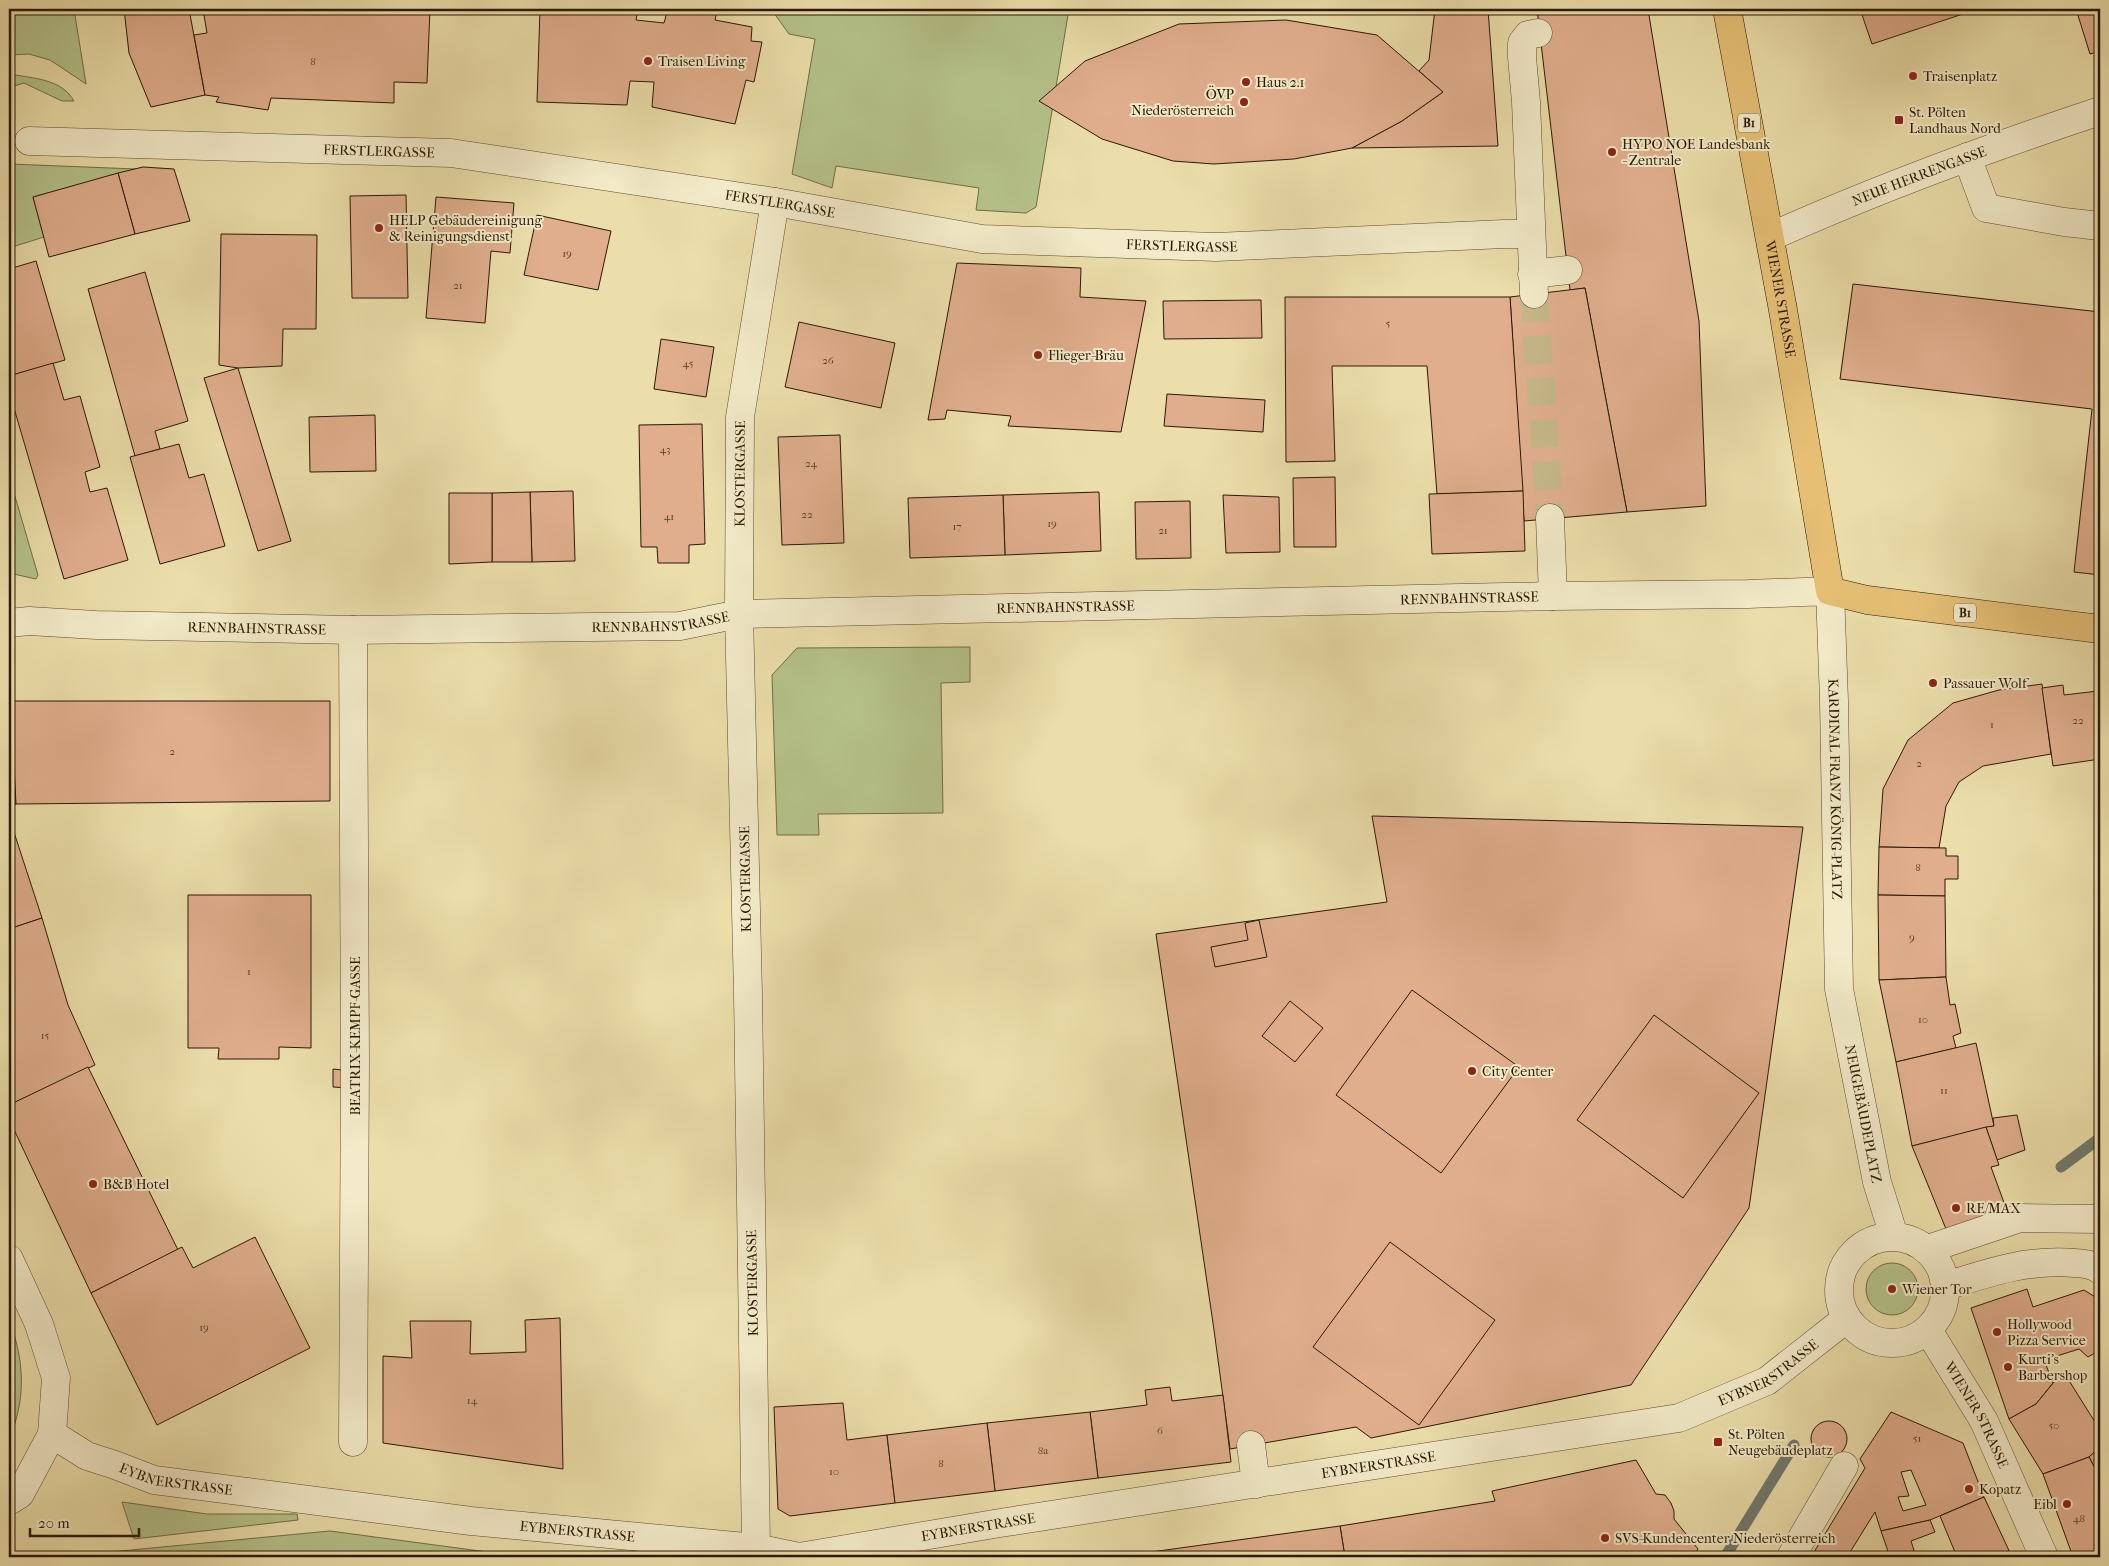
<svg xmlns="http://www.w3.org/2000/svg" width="2109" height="1566" viewBox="0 0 2109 1566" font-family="'IM FELL French Canon',serif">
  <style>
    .green { fill: #b5c28a; stroke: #706e46 }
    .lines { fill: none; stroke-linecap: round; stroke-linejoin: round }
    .stream { stroke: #6f7a6d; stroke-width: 11 }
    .building { fill: #e0ae8d; stroke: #2b1903; fill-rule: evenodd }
    .minor-tunnel { stroke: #c5b789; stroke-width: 28; stroke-dasharray: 28 14; stroke-linecap: butt }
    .minor-casing { stroke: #5b4a2d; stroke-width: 29 }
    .major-casing { stroke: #2b1903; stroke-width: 29 }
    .minor { stroke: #f2eac8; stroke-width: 28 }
    .major { stroke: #e6bf75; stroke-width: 28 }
    .poi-dot { fill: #8f2418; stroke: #f2eac8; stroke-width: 2 }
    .labels { text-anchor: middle; stroke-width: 4; stroke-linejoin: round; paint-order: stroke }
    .number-label { font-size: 11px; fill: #583e26 }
    .shield { fill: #f2eac8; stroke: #67583e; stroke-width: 1 }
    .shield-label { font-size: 12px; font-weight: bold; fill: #2b1903 }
    .poi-label { font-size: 14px; fill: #2b1903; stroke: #f2eac8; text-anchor: start }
    .street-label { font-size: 14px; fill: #2b1903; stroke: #f2eac8 }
  </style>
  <rect width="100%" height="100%" fill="#ebdeaa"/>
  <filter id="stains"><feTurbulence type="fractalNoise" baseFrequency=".004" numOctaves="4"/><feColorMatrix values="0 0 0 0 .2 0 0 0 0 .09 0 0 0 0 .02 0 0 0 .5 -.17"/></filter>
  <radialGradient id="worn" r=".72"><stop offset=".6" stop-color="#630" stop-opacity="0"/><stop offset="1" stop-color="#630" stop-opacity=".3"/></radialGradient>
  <g class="green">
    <polygon points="9,9 74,9 86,84 50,60 29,54 9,55"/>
    <polygon points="771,9 1069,9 1036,207 1026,213 976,210 979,188 836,166 832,188 792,174 815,39 789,34"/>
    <path d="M16,75c22,4 46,5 58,26h-12l-38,-18 -13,4 -2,2v-12z"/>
    <polygon points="9,164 136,169 33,197 44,237 9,248"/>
    <polygon points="9,476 38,575 36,579 9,573"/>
    <polygon points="970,647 970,682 941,683 943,813 818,814 819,835 777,835 772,675 797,648"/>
    <circle cx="1892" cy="1289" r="26"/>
    <path d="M9,1320c16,41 17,79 0,120z"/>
    <polygon points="122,1502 207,1514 297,1514 298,1520 134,1539"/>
    <polygon points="330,1531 525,1557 87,1557 89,1554"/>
  </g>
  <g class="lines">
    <g class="stream">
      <polyline points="2061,1167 2100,1138"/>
      <polyline points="1725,1557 1794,1445"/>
    </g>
  </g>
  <g class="building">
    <polygon points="124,9 189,9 205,95 151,107 129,53"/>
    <polygon points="203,9 430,9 427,83 394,82 394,103 271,98 268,110 216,102 219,97 205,95 194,35 207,33"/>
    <polygon points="540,9 635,9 638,10 636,20 664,23 667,12 680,13 681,9 703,9 717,11 715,20 752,27 751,41 762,42 754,82 746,80 735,124 652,107 654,82 630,81 627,105 537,102"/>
    <polygon points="1435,9 1488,9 1498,146 1352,148 1402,121 1443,92 1419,71 1429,60"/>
    <polygon points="1537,9 1648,9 1699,321 1706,506 1627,512 1585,288 1570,290"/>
    <polygon points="1860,9 1978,9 1872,44"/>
    <polygon points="2076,9 2100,9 2100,51 2090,54"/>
    <polygon points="1286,20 1377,35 1443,92 1402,121 1352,148 1294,159 1214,164 1173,161 1102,139 1039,101 1085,61 1179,24"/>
    <polygon points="143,167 174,169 190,221 135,234 118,173"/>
    <polygon points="118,173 135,234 49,257 33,197"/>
    <polygon points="406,195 408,298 352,298 350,196"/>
    <polygon points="436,197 514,203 510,253 491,251 485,323 426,318"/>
    <polygon points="537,215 611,231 598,290 524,275"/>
    <polygon points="221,234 317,235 316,329 283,329 282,366 238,368 219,365"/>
    <polygon points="36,261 65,360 9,376 9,269"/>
    <polygon points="957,263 1081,268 1080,297 1146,301 1121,432 1008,426 1011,416 947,410 945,419 928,420"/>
    <polygon points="145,272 188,421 155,431 160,449 135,456 88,289"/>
    <polygon points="1853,284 2100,312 2100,575 2074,572 2092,409 1840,379"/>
    <polygon points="1585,288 1627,512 1524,521 1510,297"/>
    <polygon points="1285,297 1510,297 1523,491 1437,494 1427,366 1332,366 1335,461 1286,462"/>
    <polygon points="1261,300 1262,338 1164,339 1163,301"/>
    <polygon points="799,322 895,343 881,408 785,387"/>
    <polygon points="661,339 714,347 706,397 654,389"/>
    <polygon points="53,363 64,400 80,396 100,467 85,472 90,492 107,488 128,560 64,579 9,391 9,376"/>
    <polygon points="238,368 291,541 258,551 204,378"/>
    <polygon points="1167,394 1265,400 1263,432 1164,426"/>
    <polygon points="375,415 376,471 310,472 309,417"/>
    <polygon points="702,424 705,544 689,545 689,563 658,563 657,547 641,547 639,425"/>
    <polygon points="840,435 844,543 782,545 778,437"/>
    <polygon points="179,444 189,478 204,474 225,546 160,564 130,457"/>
    <polygon points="1335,477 1336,547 1294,547 1293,478"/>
    <polygon points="573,491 575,561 532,562 530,492"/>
    <polygon points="1523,491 1525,551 1432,554 1429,494"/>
    <polygon points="530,492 532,562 492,562 492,493"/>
    <polygon points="1099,492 1101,551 1005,555 1003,495"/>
    <polygon points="449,493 492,493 492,562 449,564"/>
    <polygon points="1003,495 1005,555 910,558 908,498"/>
    <polygon points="1223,495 1279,497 1280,552 1226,553"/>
    <polygon points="1190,501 1191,558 1136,559 1135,502"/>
    <polygon points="2042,684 2051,754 1983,766 1959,782 1946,806 1939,848 1879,847 1883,789 1908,740 1953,703 1999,690"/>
    <polygon points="2063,685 2064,695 2098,691 2100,708 2100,759 2053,766 2042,688"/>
    <polygon points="11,701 16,804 9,809 9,702"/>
    <polygon points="11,701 330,701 330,801 16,804"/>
    <polygon points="1372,816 1803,827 1749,1208 1631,1385 1371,1438 1356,1427 1230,1449 1214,1330 1156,934 1387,902"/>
    <polygon points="9,817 42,918 9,929"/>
    <polygon points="1879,847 1946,848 1946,856 1958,856 1958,879 1945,879 1945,896 1878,895"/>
    <polygon points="188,895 311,895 311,1048 279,1047 279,1059 218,1059 219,1048 188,1048"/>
    <polygon points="1878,895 1945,896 1946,977 1879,980"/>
    <polygon points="42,918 68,1005 95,1065 9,1105 9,929"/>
    <polygon points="1259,920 1267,957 1215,967 1211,947 1248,940 1245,923"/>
    <polygon points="1946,977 1950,1005 1955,1004 1961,1033 1953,1036 1956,1048 1896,1062 1879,980"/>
    <polygon points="1412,990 1519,1067 1441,1173 1336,1095"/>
    <polygon points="1290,1001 1323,1028 1295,1062 1262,1036"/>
    <polygon points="1654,1015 1759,1093 1683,1198 1577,1120"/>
    <polygon points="1976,1043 1994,1126 1912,1146 1896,1062"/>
    <polygon points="88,1067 178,1250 91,1293 9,1119 9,1105"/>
    <polygon points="333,1069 351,1071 350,1088 333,1087"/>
    <polygon points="2017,1115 2025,1150 1997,1160 1986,1127 1994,1126 1993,1118"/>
    <polygon points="1986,1127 1999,1165 1991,1167 2006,1208 1946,1229 1912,1146"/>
    <polygon points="255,1237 310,1348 157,1425 91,1293 182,1247 193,1268"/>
    <polygon points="1390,1242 1495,1320 1419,1425 1313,1347"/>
    <polygon points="2027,1289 2033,1307 2084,1290 2100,1300 2100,1350 2088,1357 2079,1349 2044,1360 2053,1383 2036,1404 2009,1419 1971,1308"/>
    <polygon points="560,1318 563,1469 383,1443 383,1356 412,1358 410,1321 471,1321 470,1354 526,1352 525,1320"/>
    <polygon points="2063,1371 2100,1430 2100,1447 2089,1457 2043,1474 2009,1419 2036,1404"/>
    <polygon points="1170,1387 1172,1401 1223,1395 1231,1462 1098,1478 1090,1412 1147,1405 1145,1390"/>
    <polygon points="843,1403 847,1440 887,1435 895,1503 790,1516 778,1509 774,1407"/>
    <polygon points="1090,1412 1098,1478 995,1491 987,1423"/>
    <path d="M1891,1412l72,31 21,54 -54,23 -49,11 -6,-19 -28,45h-36l54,-89 -5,-9zM1911,1470l15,35 -23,6 -5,-14 11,-1 -8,-24z"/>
    <circle cx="1829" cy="1439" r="18"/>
    <polygon points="987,1423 995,1491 895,1503 887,1435"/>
    <polygon points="2100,1447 2100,1477 2089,1457"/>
    <polygon points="2089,1457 2100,1478 2100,1557 2073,1557 2043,1474"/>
    <polygon points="1636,1460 1656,1494 1665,1495 1671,1503 1674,1511 1674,1519 1698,1549 1692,1557 1345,1557 1340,1526 1495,1501 1492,1491"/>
    <polygon points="1984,1497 2012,1557 1957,1557 1940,1516"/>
    <polygon points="1930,1520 1935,1532 1911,1541 1916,1557 1890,1557 1881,1531"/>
    <polygon points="1340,1526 1345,1557 1111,1557 1122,1556"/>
  </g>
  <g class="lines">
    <polyline class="minor-tunnel" points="1534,294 1550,518"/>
    <g class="minor-casing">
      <g id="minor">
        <path id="s1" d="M29,141l422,12 324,49 207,37 234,8 288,-13h26"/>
        <polyline points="1967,157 1986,208 2064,222 2100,226"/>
        <path id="s2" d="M1770,237c107,-48 218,-89 330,-126"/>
        <polyline points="1532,274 1568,270"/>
        <polyline points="1534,294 1526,102 1522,57 1522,43 1528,35 1538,33"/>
        <polyline points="1550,518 1553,596"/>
        <path id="s3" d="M9,623l20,-2 67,4 257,5 327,-4 59,-12 814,-18 195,-2 82,-3 4,110 5,288 38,193 17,54"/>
        <circle cx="1892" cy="1290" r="53"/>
        <polyline points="1928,1249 2020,1218 2100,1219"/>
        <polyline points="9,1259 39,1324 56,1378 52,1434 20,1494 9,1501"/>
        <path d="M1946,1286c44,-14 82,-27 129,-23 10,1 17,1 25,7"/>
        <path id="s4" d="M1928,1330l56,91 60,136"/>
        <path id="s5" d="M52,1434l35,22 28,9 39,15 317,41 285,27 43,9 201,-34 679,-105 88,-37 80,-63"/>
        <polyline points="353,1442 355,1062 353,630"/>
        <polyline points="1251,1445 1256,1484"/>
        <path id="s6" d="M759,1557l-3,-9 -8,-554 -9,-380 1,-197 35,-215"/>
        <polyline points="1791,1557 1844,1466"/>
      </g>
    </g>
    <g class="major-casing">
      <g id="major">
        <path id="s7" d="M1727,9l56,301 47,281 37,9 233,29"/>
      </g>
    </g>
    <use href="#minor" class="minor"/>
    <use href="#major" class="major"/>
  </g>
  <g class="poi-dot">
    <circle cx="648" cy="61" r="5"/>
    <circle cx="1913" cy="76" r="5"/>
    <circle cx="1246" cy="82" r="5"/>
    <circle cx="1244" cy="102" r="5"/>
    <rect x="1894" y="115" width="10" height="10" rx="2.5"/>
    <circle cx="1612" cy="152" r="5"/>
    <circle cx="379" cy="228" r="5"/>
    <circle cx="1038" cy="355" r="5"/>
    <circle cx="1933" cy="683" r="5"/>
    <circle cx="1472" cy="1071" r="5"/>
    <circle cx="93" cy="1184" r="5"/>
    <circle cx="1956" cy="1208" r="5"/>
    <circle cx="1892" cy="1289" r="5"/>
    <circle cx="1997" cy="1332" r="5"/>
    <circle cx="2008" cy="1367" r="5"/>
    <rect x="1713" y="1437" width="10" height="10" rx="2.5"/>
    <circle cx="1969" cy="1489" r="5"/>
    <circle cx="2067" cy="1504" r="5"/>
    <circle cx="1605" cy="1538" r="5"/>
  </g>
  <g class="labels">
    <g class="number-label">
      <text x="313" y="65">8</text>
      <text x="567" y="257">19</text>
      <text x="458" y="289">21</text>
      <text x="1388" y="327">5</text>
      <text x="828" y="364">26</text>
      <text x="688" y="367">45</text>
      <text x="665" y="453">43</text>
      <text x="811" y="467">24</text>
      <text x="807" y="518">22</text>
      <text x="669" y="520">41</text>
      <text x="1052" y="527">19</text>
      <text x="957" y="530">17</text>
      <text x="1163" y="534">21</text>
      <text x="2078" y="724">22</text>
      <text x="1992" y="728">1</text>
      <text x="172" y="755">2</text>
      <text x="1919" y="767">2</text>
      <text x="1918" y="871">8</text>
      <text x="1912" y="941">9</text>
      <text x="249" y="975">1</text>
      <text x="1923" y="1023">10</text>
      <text x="45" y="1039">15</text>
      <text x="1944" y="1094">11</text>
      <text x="204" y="1331">19</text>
      <text x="472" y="1404">14</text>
      <text x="2054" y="1429">50</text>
      <text x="1160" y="1434">6</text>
      <text x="1917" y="1442">51</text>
      <text x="1043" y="1454">8a</text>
      <text x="941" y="1467">8</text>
      <text x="834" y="1475">10</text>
      <text x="2079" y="1522">48</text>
    </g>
    <g class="shield">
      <rect x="1738" y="113.5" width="22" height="19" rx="4"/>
      <rect x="1954" y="603.5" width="22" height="19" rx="4"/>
    </g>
    <g class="shield-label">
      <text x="1749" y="127">B1</text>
      <text x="1965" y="617">B1</text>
    </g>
    <g class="poi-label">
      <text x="658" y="66">Traisen Living</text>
      <text x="1923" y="81">Traisenplatz</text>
      <text x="1256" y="87">Haus 2.1</text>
      <text x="1234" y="99" text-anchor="end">ÖVP<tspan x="1234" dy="16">Niederösterreich</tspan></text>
      <text x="1909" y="117">St. Pölten<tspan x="1909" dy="16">Landhaus Nord</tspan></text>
      <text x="1622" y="149">HYPO NOE Landesbank<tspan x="1622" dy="16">- Zentrale</tspan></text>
      <text x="389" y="225">HELP Gebäudereinigung<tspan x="389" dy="16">&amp; Reinigungsdienst</tspan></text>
      <text x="1048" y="360">Flieger-Bräu</text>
      <text x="1943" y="688">Passauer Wolf</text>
      <text x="1482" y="1076">City Center</text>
      <text x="103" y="1189">B&amp;B Hotel</text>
      <text x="1966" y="1213">RE/MAX</text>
      <text x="1902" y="1294">Wiener Tor</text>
      <text x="2007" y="1329">Hollywood<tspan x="2007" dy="16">Pizza Service</tspan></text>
      <text x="2018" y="1364">Kurti's<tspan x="2018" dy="16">Barbershop</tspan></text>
      <text x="1728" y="1439">St. Pölten<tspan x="1728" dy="16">Neugebäudeplatz</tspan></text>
      <text x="1979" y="1494">Kopatz</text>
      <text x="2057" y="1509" text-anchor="end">Eibl</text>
      <text x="1615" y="1543">SVS-Kundencenter Niederösterreich</text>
    </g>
    <g class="street-label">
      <text dy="5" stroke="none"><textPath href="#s1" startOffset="350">FERSTLERGASSE</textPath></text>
      <text dy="5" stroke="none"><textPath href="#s2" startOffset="161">NEUE HERRENGASSE</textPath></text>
      <text dy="5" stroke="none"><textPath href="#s1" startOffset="755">FERSTLERGASSE</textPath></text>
      <text dy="5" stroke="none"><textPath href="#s1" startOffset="1160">FERSTLERGASSE</textPath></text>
      <text dy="5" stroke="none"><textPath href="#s7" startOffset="295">WIENER STRASSE</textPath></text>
      <text dy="5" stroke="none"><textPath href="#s6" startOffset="1084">KLOSTERGASSE</textPath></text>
      <text dy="5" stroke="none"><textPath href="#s3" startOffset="1462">RENNBAHNSTRASSE</textPath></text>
      <text dy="5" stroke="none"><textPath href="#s3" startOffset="1058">RENNBAHNSTRASSE</textPath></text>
      <text dy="5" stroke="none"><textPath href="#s3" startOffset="652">RENNBAHNSTRASSE</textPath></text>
      <text dy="5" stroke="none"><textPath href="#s3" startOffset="248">RENNBAHNSTRASSE</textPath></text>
      <text dy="5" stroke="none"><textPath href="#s3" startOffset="2021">KARDINAL FRANZ KÖNIG-PLATZ</textPath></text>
      <text transform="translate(745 879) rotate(-91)" y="5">KLOSTERGASSE</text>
      <text transform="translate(355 1036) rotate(-90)" y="5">BEATRIX-KEMPF-GASSE</text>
      <text dy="5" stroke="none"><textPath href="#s3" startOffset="2348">NEUGEBÄUDEPLATZ</textPath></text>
      <text transform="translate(752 1283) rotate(-91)" y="5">KLOSTERGASSE</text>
      <text dy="5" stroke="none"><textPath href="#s5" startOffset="1754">EYBNERSTRASSE</textPath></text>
      <text dy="5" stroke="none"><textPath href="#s4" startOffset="98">WIENER STRASSE</textPath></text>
      <text dy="5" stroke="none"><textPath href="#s5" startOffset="1349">EYBNERSTRASSE</textPath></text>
      <text dy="5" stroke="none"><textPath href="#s5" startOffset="134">EYBNERSTRASSE</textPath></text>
      <text dy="5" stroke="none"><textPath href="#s5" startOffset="944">EYBNERSTRASSE</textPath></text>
      <text dy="5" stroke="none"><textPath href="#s5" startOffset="539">EYBNERSTRASSE</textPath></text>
    </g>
  </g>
  <rect width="2109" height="1566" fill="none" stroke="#ebdeaa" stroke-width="30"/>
  <rect x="10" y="10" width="2089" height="1546" fill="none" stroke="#2b1903" stroke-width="2.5"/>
  <rect x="15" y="15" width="2079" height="1536" fill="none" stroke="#2b1903"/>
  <path d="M30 1528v8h109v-8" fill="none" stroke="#2b1903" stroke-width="2.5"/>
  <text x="38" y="1528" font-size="15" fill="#2b1903" stroke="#f2eac8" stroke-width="4" paint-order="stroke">20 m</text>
  <rect width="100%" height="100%" filter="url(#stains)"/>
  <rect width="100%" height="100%" fill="url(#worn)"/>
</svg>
